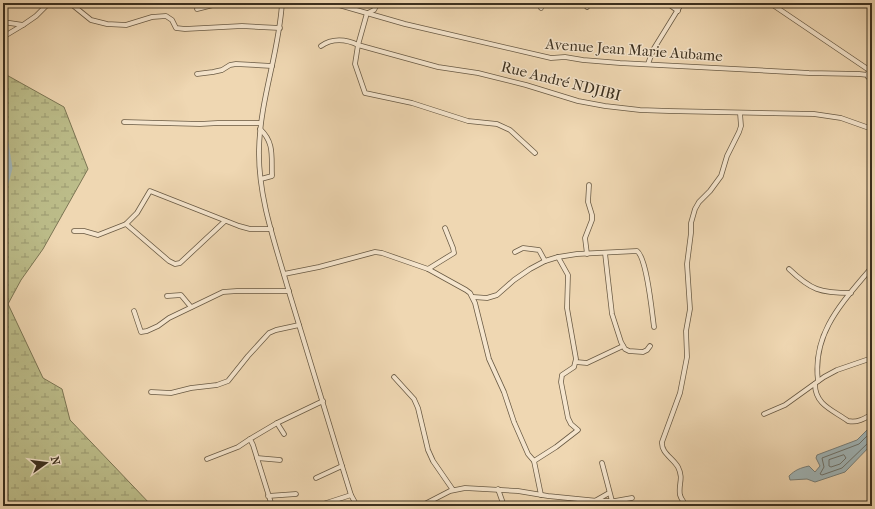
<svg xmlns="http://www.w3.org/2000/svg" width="875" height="509" viewBox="0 0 875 509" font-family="'IM FELL French Canon',serif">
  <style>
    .wetland { fill: url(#wetland-marsh); stroke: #7c7654 }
    .water { fill: #a0b6b9; stroke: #78807b }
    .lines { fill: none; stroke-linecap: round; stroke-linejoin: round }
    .shore { stroke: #6e736c; stroke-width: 1 }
    .river { stroke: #a0b6b9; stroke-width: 7 }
    .minor-casing { stroke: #695a44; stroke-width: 5.5 }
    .minor { stroke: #f5e5cd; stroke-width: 4 }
    .labels { text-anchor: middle; stroke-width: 3; stroke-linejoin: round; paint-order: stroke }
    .street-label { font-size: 15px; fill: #3c301f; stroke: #f5e5cd }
  </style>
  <defs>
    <pattern id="wetland-marsh" width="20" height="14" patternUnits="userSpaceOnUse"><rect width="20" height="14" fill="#bcbd8a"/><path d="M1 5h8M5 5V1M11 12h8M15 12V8" fill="none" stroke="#9a9a70"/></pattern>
  </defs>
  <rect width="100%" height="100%" fill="#efd7b2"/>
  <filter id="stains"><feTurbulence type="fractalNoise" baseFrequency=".005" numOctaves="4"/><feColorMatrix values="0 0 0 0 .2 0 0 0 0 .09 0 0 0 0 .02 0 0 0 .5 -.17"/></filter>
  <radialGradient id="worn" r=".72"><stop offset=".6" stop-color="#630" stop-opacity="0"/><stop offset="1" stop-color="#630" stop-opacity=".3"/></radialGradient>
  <polygon class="wetland" points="3,73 64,107 88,169 43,249 21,280 8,304 43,378 62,389 70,420 152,506 3,506"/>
  <path class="water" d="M872,425v19l-27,28 -30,10 -8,-3 -17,1 -1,-4c6,-6 11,-8 20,-10l6,6 5,-6 -4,-8 1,-3 40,-15z"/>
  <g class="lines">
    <g class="shore">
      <polyline points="872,431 859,444 822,458 824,467 820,474 822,475 842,468 868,443 872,442"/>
      <polygon points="844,455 846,458 840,464 831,467 829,466 829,460"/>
    </g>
    <polyline class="river" points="3,131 9,168 3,190"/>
    <g class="minor-casing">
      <g id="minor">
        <polyline points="70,3 91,20 107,24 126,25 152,17 166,16 172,20 176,28 185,29 242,26 280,28"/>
        <path d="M282,3c-3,50 -22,96 -23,147 -1,48 17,96 30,142 18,58 35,116 53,174l9,29 6,11"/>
        <polyline points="332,3 405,24 551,58 565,57 583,60 620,63 809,73 859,74 868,75"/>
        <polyline points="667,3 678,11"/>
        <polyline points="770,3 869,70"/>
        <polyline points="587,7 590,3"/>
        <polyline points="541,8 542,3"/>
        <polyline points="197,9 221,3"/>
        <polyline points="367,13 358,45 355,64 365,93 412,103 468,121 497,124 510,130 535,153"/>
        <polyline points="368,13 374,10 378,3"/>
        <polyline points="3,22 23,25 36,16 49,3"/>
        <polyline points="3,37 23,25"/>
        <path d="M321,46c11,-8 25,-7 37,-1l80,22 40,6 48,12 52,16 27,5 35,4 29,1 145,3 27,4 31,11"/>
        <polyline points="648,64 653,50 682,3"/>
        <polyline points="872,68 868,73 868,77 872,79"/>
        <polyline points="197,74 213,72 222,70 230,65 236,64 272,66"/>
        <polyline points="124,122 200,124 218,123 260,123"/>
        <path d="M260,129c15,14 11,28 12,47l-11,3"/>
        <polyline points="126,224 169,261 175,264 180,263 225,221"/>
        <polyline points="74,231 84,231 98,235 126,224 137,213 150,191 239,226 250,229 271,229"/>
        <polyline points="515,252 523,248 539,250 545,261"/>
        <polyline points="605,253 612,314 621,342 625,349 629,351 643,352 647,350 650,346"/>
        <polyline points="587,254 585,238 592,220 592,215 588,202 589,185"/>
        <polyline points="428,269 454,253 453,248 445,228"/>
        <path d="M789,269c22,21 31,24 62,24"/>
        <polyline points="284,274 319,267 375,252 382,253 428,269 466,290 470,293 475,303 489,359 504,392 514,422 528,454 534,461 541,495"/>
        <polyline points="167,296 181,295 191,307"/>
        <path d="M473,297l14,1 10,-3 17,-15 16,-11 15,-8 13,-4 19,-3 60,-3c10,7 15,62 17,76"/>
        <polyline points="134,311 141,332 147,331 158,326 169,318 223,292 237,291 289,291"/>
        <polyline points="576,362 587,363 623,346"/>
        <polyline points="394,377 414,399 418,408 428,450 433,461 453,490"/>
        <path d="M818,381c-6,-49 25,-79 54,-114"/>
        <path d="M815,384c0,21 18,26 33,37 9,2 16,-2 24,-7"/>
        <polyline points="151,392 171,393 191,388 217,385 228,381 248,356 269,333 276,330 299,325"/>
        <polyline points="764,414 785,405 824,377 837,370 872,358"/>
        <polyline points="277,423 284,434"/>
        <polyline points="257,458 280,460"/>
        <polyline points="207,459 238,447 250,439"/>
        <polyline points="534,461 556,447 578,430 571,424 568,418 561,382 562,375 574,367 576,359 567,308 568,275 558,257"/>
        <polyline points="602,463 612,501"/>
        <polyline points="316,478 342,466"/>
        <polyline points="498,489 504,506"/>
        <polyline points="268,496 296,494"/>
        <polyline points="595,501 609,493"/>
        <polyline points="272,506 253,445 250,439 277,423 323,401"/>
        <polyline points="317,506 351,495"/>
        <polyline points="421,506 450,491 465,488 518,491 548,496 598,501 615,501 632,498"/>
        <path d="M686,506c-2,-4 -5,-7 -6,-11 -2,-11 4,-16 -2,-28 -5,-9 -17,-14 -16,-25l18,-49 7,-36 -1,-26 4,-22 -3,-45 4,-31v-10l4,-14 4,-7 11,-11 11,-15 6,-20 12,-24 2,-6 -1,-13"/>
      </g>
    </g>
    <use href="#minor" class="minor"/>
  </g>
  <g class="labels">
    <g class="street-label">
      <text transform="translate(634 50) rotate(4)" y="5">Avenue Jean Marie Aubame</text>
      <text transform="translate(561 81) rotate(14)" y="5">Rue André NDJIBI</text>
    </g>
  </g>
  <rect width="875" height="509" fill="none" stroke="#efd7b2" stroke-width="16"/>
  <rect x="4" y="4" width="867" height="501" fill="none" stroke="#3c301f" stroke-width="2"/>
  <rect x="8" y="8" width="859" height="493" fill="none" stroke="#3c301f"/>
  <g transform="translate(46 463) rotate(76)" stroke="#f5e5cd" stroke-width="3" paint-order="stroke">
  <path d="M0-3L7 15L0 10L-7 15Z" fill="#3c301f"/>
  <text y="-6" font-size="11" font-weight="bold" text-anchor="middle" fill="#3c301f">N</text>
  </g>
  <rect width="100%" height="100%" filter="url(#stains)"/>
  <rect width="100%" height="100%" fill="url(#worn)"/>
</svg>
